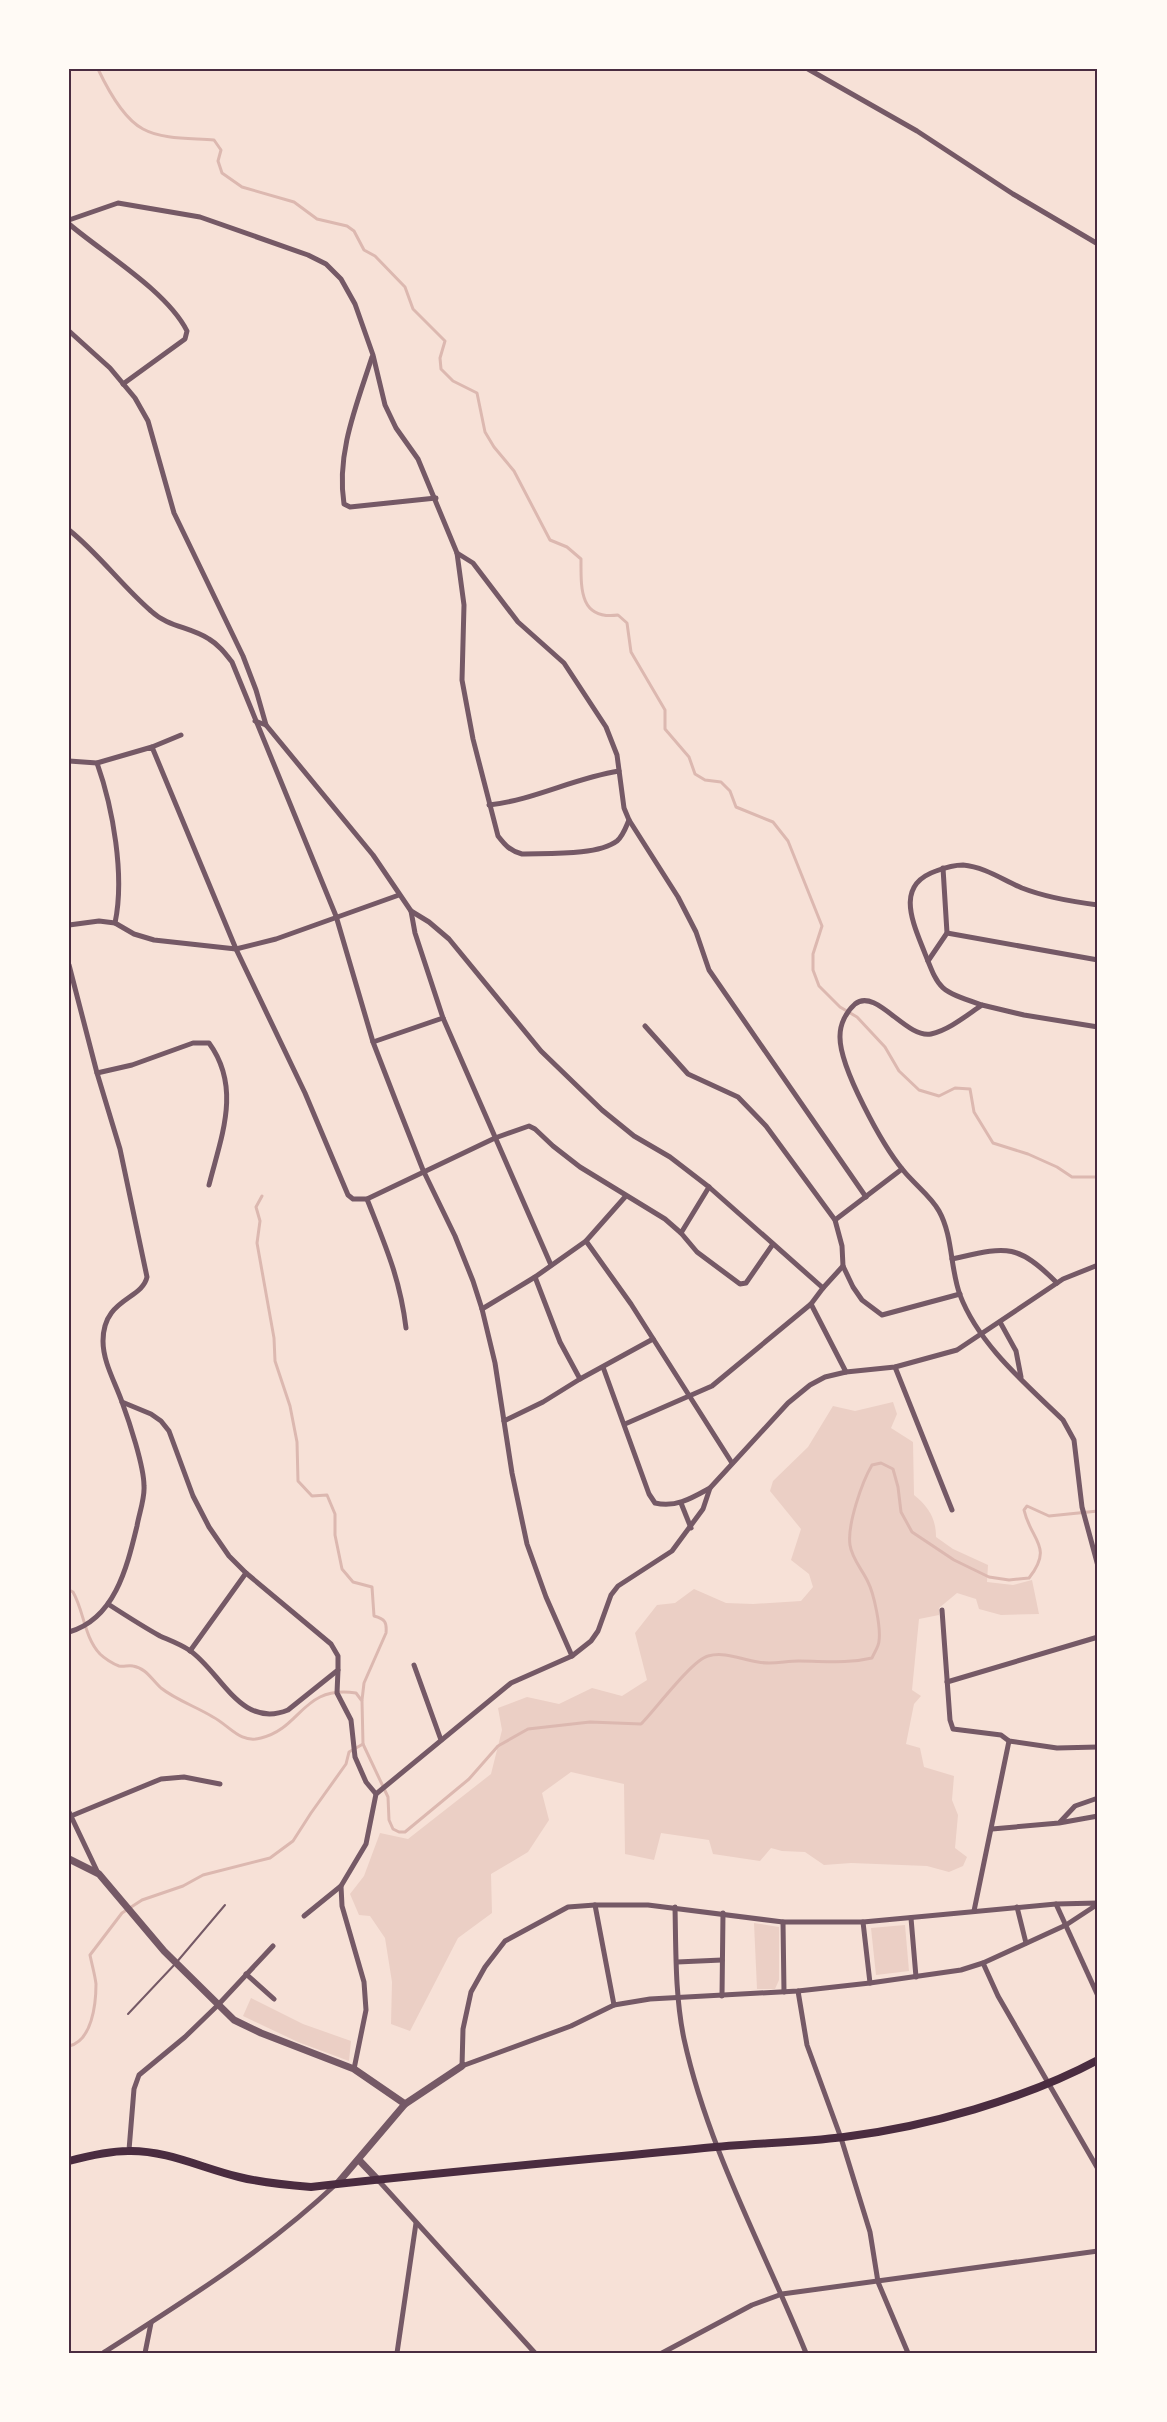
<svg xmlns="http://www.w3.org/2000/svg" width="1167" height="2422" viewBox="0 0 1167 2422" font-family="Georgia,serif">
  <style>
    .green { fill: #ebcfc5 }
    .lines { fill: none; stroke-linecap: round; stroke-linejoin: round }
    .stream { stroke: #dcb8b0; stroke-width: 3 }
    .service { stroke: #755966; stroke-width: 2 }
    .minor { stroke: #755966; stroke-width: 5 }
    .tertiary { stroke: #755966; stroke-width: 7 }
    .secondary { stroke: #4a2c40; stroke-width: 8 }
    .neatline { fill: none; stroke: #4a2c40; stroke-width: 2 }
  </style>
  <rect width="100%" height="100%" fill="#f7e1d7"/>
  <g class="green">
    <path d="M893,1402l4,12 -6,14 22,14 1,53c15,12 22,24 22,42l17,12 35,16 -1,17 26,3 19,-5 7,34 -38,1 -22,-6 -3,-10 -19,-6 -18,15v7l-20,4 -7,71 9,6 -7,8 -8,40 14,4 4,19 30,9 -2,24 6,15 -3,33 12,9 -4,9 -14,6 -22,-6 -76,-3 -27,2 -19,-13 -23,-1 -11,-3 -11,13 -47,-7 -4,-14 -48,-7 -7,27 -29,-6 -1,-70 -53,-12 -29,21 7,27 -21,32 -37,22 1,39 -34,25 -48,93 -19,-7 1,-42 -7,-44 -15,-22 -11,-1 -9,-21 14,-18 16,-43 28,6 83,-65 11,-44 -4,-22 29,-11 32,7 33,-16 30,8 25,-16 -12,-47 22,-28 18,-2 19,-14 32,14 27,1 48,-3 12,-14 -4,-13 -18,-14 10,-31 -31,-38 3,-10 35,-34 25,-41 22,5z"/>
    <polygon points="754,1923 779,1927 779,1980 775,1989 757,1989"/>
    <polygon points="905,1925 909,1971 876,1975 871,1928"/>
    <polygon points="251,1998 303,2024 351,2041 349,2061 298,2042 243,2016"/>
  </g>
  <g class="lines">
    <g class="stream">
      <path d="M98,69c9,19 26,50 45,60 20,11 49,9 71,11l7,10 -3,11 4,12 20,14 52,15 23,17 30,7 7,5 10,19 11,6 30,31 8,22 32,32 -5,17 1,11 12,12 24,12 8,39 9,15 20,24 36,69 17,7 14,12c0,29 -2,61 37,56l9,8 4,29 34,58v19l24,28 6,17 10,6 16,2 9,9 6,16 37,15 15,19 34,85 -9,28v16l6,16 21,21 17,10 28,30 14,24 20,19 20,6 16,-8 15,1 4,23 19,31 35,11 29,13 15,10h26"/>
      <path d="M262,1196l-6,11 4,14 -3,22 17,95 1,23 15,45 7,36 1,39 14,15 15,-1 8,19v21l7,34 11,13 19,5 2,29c11,3 13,6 12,17l-22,50 -2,17"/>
      <path d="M69,1590l4,2c11,19 11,45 27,62 4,4 13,10 19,12 5,1 9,-1 14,0 13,2 19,14 28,22 15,12 36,19 52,29 17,9 27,27 48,21 41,-10 41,-53 95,-45l6,8 1,43 25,53 1,23 4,9 6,3h6l64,-53 29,-33 30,-17 62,-7 51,2c14,-14 51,-64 67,-68 17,-5 34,4 50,6 14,3 27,-1 41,-1 25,0 48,3 73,-3 2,-5 7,-12 7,-17 2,-14 -5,-47 -11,-59 -6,-13 -16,-23 -18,-37 -3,-20 12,-63 22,-80l9,-2 12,6 5,18 3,25 11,20 42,28 35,17 20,3 20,-2c25,-32 2,-37 -5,-68l3,-4 22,10 49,-5"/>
      <path d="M69,2046c23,-5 27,-42 27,-62 -1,-9 -4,-19 -6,-29l32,-42 20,-13 41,-14 20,-11 67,-17 23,-17 18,-28 35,-49 3,-12 14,-8"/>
    </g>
    <polyline class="service" points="128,2014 176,1963 225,1905"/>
    <g class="minor">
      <polyline points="808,69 917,131 1013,194 1098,244"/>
      <path d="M69,220l49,-17 82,14 108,38 18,9 15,15 14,25 18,51 12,50 11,23 22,31 39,94 7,52 -2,75 11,59 25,97c7,9 12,15 24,18 25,-1 75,2 95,-13 6,-5 9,-14 12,-21"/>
      <path d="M69,224c34,29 98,67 118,107l-2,8 -62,45"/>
      <polyline points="69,331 110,368 135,398 148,421 174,513 243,656 256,690 266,725"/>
      <path d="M372,357c-15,47 -36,96 -28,147l6,3 86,-9"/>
      <path d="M69,530c30,24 53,56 82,81 17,16 40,16 58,28 10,6 16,14 23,23l104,254 37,126 24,62 26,66 32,66 18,45 9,28 13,54 17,110 15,71 19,53 26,59"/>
      <polyline points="457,553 473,563 518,622 564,663 606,727 617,755 624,808 629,820 678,897 696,932 709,970 866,1197"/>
      <polyline points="255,721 266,725 373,855 411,911 415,933 443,1018 551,1265"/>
      <polyline points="152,747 181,735"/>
      <polyline points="69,761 97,763 152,747 236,949 305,1093 348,1195 353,1199 367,1199 495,1138 529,1126 535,1129 553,1146 580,1167 665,1219 681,1233 709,1187"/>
      <path d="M97,763c16,45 28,113 18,160"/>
      <path d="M489,805c45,-5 85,-27 130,-34"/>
      <polyline points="411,911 429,922 449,939 541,1051 602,1110 634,1136 670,1157 709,1187 823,1288"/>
      <polyline points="69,925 99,921 115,923 134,934 154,940 236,949 276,939 399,895"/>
      <polyline points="947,933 1098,960"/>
      <polyline points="928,961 947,933 943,868"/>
      <path d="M69,965l28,108 23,76 27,128c-5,23 -44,21 -44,64 0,21 12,41 19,61 7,19 22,64 22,84 1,12 -5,28 -7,40 -10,41 -22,93 -68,106"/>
      <path d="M982,1005c-46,-16 -42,-14 -60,-59 -12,-30 -24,-62 14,-75 8,-3 19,-6 27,-6 22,2 40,15 59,23 23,9 52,14 76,17"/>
      <polyline points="645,1026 688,1074 738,1097 766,1126 835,1220 842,1246 843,1266 853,1287 862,1300 882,1315 960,1294"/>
      <path d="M1098,1027l-74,-12 -42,-10c-15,10 -33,25 -51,29 -25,5 -55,-47 -76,-30 -9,8 -15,20 -15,32 -1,31 43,110 63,134 11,14 28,26 36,41 14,25 11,57 21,84 19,50 66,89 103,125l11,20 8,67 16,59"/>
      <polyline points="373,1042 443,1018"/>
      <path d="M97,1073l35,-8 61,-22h16c33,45 12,94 0,142"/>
      <path d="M367,1199c18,46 33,79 39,129"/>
      <polyline points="835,1220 902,1169"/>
      <polyline points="681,1233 697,1252 740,1284 746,1283 773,1244"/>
      <polyline points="586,1241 631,1304 732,1463"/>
      <path d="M952,1259c54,-12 64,-17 105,24"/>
      <polyline points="535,1277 560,1342 580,1379"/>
      <polyline points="811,1304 846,1372"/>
      <polyline points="482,1309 535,1277 586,1241 625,1197"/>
      <polyline points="1000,1322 1016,1351 1021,1377"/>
      <path d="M603,1367l46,127 6,9c21,5 37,-5 55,-15"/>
      <polyline points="895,1367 952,1510"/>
      <polyline points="504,1421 543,1402 580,1379 653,1339"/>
      <polyline points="625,1424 712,1386 811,1304 823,1288 843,1266"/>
      <polyline points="681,1503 691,1528"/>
      <path d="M108,1604c17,11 34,22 52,32 9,4 20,8 29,14 31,20 51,80 99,60l50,-40v-14l-7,-12 -85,-71 -17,-17 -20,-29 -16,-31 -24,-65 -8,-10 -10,-7 -29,-12"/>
      <polyline points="942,1610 950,1720 953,1729 1001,1735 1009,1741 1057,1748 1098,1747"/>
      <polyline points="190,1651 246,1573"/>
      <polyline points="414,1665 441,1740"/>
      <polyline points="338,1670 337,1693 351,1720 355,1757 366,1782 376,1794"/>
      <polyline points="947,1682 1098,1637"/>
      <polyline points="69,1812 98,1873"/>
      <polyline points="71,1816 161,1779 184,1777 220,1784"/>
      <polyline points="1060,1822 1075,1806 1098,1798"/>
      <polyline points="992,1829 1059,1823 1098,1816"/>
      <polyline points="1098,1903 1056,1904 863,1922 783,1922 648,1905 595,1905 568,1907 505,1941 485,1967 471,1992 463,2029 462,2066 571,2026 614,2005 650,1999 798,1991 870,1983 961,1970 983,1963 1066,1925 1098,1904"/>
      <polyline points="1056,1904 1098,1996"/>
      <polyline points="595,1905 614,2005"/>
      <path d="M675,1907c1,44 0,89 9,132 24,110 80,210 122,314"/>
      <polyline points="1017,1907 1026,1943"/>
      <polyline points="974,1911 1009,1741"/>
      <polyline points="304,1916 341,1886"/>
      <polyline points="911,1918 916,1977"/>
      <polyline points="783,1922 784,1992"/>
      <polyline points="863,1922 870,1983"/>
      <polyline points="677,1962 722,1960"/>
      <polyline points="983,1963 998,1996 1098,2169"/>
      <polyline points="246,1974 274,1999"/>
      <polyline points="798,1991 807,2045 841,2138 870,2232 878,2282 908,2353"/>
      <polyline points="722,1996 723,1913"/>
      <polyline points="354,2069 366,2010 364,1982 342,1906 341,1886 366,1844 376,1794 511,1683 572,1656 591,1641 598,1631 611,1595 618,1586 672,1551 703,1509 710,1488 788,1403 810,1385 825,1377 846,1372 895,1367 957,1350 1063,1279 1098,1265"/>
      <polyline points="129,2150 134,2089 139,2075 185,2037 218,2005 273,1946"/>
      <polyline points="378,2180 535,2353"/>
      <path d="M103,2353c80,-51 163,-103 232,-168"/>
      <polyline points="145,2353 151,2323"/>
      <polyline points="397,2353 416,2223"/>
      <polyline points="662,2353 752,2305 782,2294 1098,2251"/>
    </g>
    <g class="tertiary">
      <polyline points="69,1859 99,1874 164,1951 234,2020 261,2033 354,2069 405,2104"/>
      <polyline points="359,2160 378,2180"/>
      <polyline points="337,2184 405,2104 462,2066"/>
    </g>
    <path class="secondary" d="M69,2161c19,-5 39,-10 59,-10 38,-1 74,17 111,26 24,6 48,8 72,10 131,-15 262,-26 393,-39 46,-5 93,-5 140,-11 82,-10 181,-38 254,-77"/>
  </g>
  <rect width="1167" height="2422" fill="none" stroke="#fffaf5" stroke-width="141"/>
  <rect x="70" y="70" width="1026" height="2282" class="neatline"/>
</svg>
